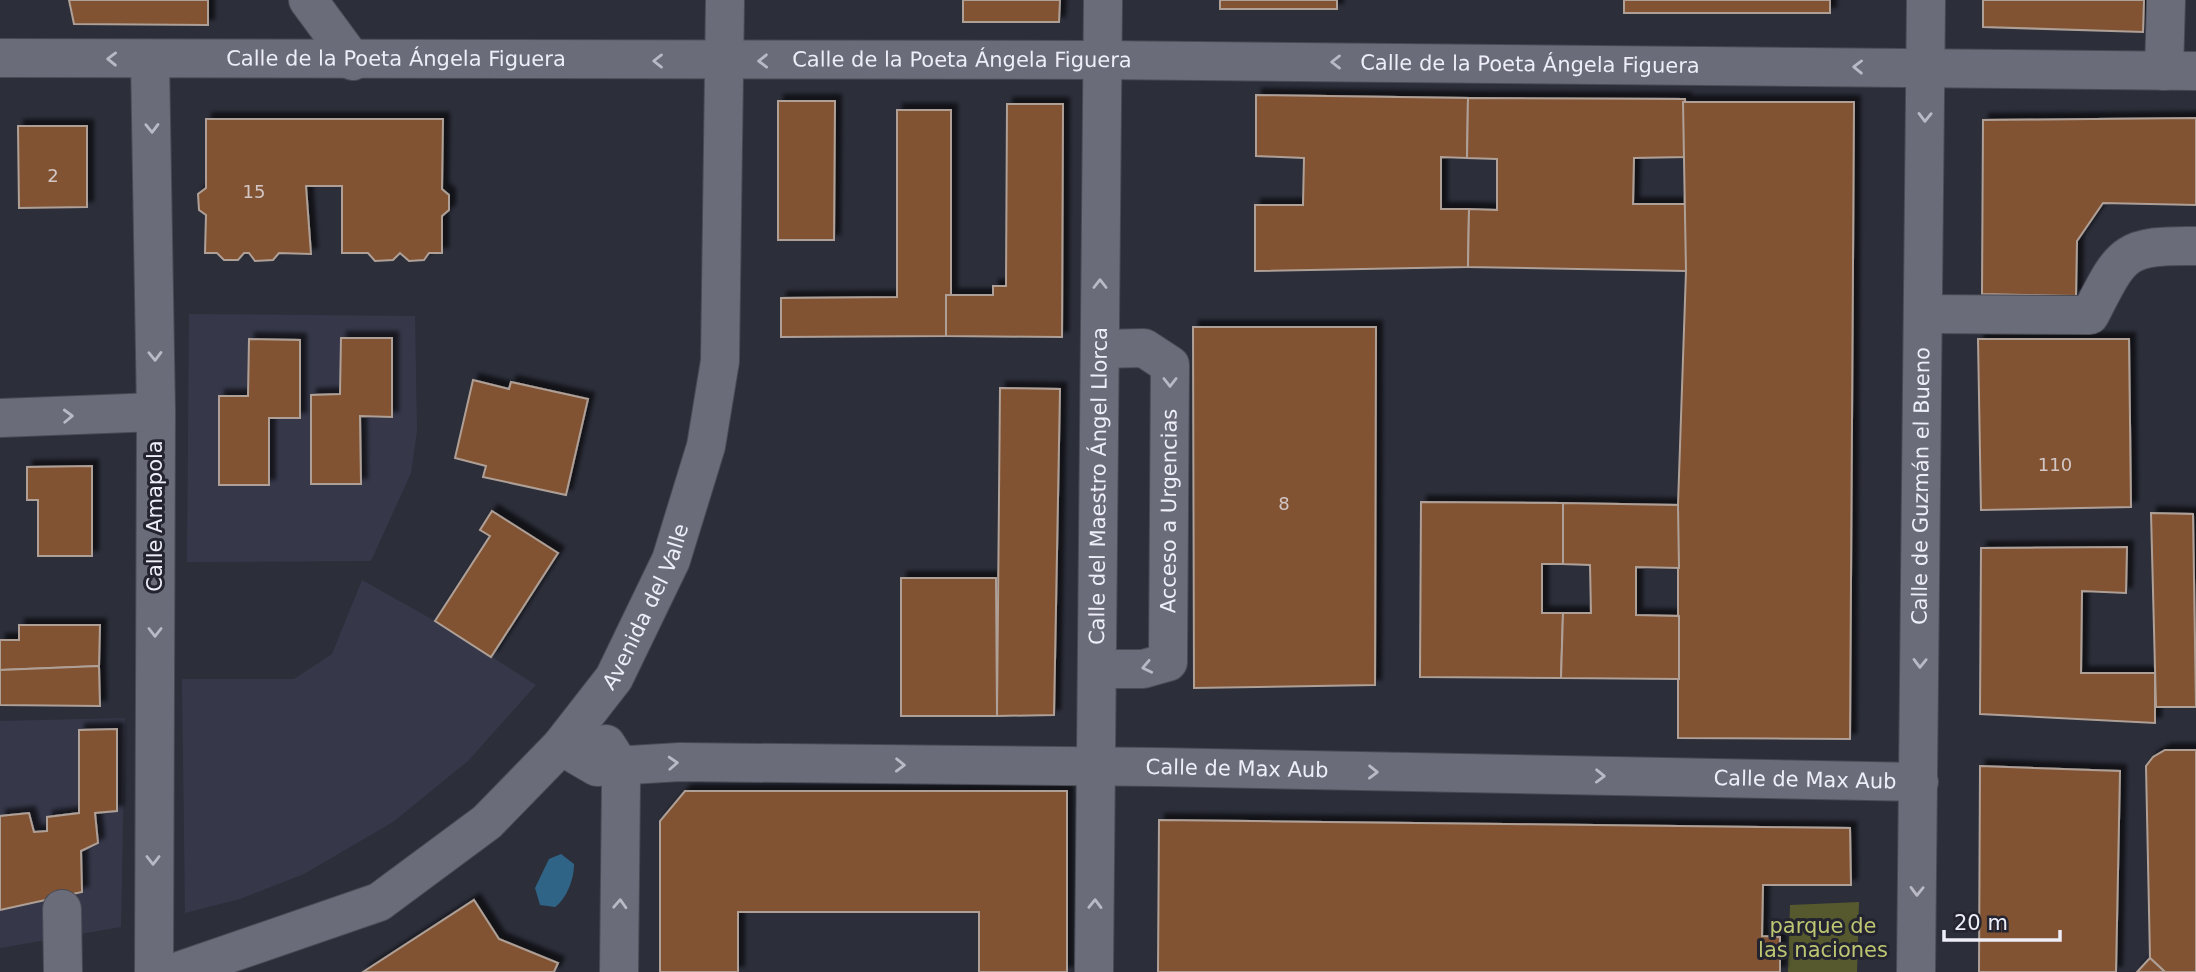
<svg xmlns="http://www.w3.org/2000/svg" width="2196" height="972" viewBox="0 0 2196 972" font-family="'DejaVu Sans',sans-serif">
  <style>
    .built { fill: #36384a }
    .green { fill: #55592d }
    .water { fill: #306486 }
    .building { fill: #815232; stroke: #afa097; stroke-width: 2; filter: url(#shadow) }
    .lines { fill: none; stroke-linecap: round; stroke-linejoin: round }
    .minor-casing { stroke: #494a54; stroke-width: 40 }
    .minor { stroke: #6a6c7a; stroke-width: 38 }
    .oneway { stroke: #b9bac5 }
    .labels { text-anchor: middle; stroke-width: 6; stroke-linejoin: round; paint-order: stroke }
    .number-label { font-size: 18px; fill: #d2c7c6 }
    .street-label { font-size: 21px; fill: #edeef7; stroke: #232430 }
    .park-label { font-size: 21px; fill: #bec672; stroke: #232430 }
  </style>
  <defs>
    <filter id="shadow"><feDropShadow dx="6" dy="-6" stdDeviation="2" flood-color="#0009"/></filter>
  </defs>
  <rect width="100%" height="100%" fill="#2c2e3a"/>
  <g class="built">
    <polygon points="189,314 415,316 417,431 411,473 371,561 187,562"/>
    <polygon points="362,580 435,621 536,685 468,761 393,822 304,874 240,899 185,913 182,679 294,679 332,654"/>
    <polygon points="125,718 121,927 0,948 0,721"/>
  </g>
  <polygon class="green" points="1859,902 1857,972 1788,972 1790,905"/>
  <path class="water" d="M561,854l13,10c0,15 -7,34 -19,43l-15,-2 -5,-17 14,-29z"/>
  <g class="building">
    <polygon points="69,0 208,0 208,25 74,24"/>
    <polygon points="963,0 1060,0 1059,22 963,22"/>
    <rect x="1220" y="0" width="117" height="9"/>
    <rect x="1624" y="0" width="206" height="13"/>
    <polygon points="1983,0 2144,0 2143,32 1983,27"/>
    <polygon points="1256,95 1468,98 1467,158 1441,157 1441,209 1469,209 1468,267 1255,271 1255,205 1303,205 1304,158 1256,156"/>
    <polygon points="1468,98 1685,99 1686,157 1634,158 1633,204 1686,204 1686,271 1468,267 1469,209 1497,210 1497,159 1467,158"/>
    <polygon points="778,101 835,101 834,240 778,240"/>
    <polygon points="1683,102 1854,102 1850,739 1678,738 1678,505 1686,271"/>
    <polygon points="1007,104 1063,104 1062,337 946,336 946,295 993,295 993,286 1006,286"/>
    <polygon points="897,110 951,110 951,295 946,295 946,336 781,337 781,298 897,297"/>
    <polygon points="2196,118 2196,205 2103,203 2077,241 2076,296 1982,294 1983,120"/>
    <polygon points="206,119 443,119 442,189 449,195 449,210 442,216 442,253 429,253 424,260 409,261 400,253 393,260 375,261 368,253 342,253 342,186 306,186 311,254 279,253 273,260 255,261 249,253 244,253 238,260 224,260 217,253 205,253 206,215 199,210 198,194 206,188"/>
    <polygon points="18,126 87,126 87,207 19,208"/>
    <polygon points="1193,327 1376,327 1375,685 1194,688"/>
    <polygon points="341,338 392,338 392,417 360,416 361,484 311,484 311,395 340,394"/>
    <polygon points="249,339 300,340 300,418 269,418 269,485 219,485 219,396 248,396"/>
    <polygon points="1978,339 2129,339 2131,507 1981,510"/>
    <polygon points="473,380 509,389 511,382 588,399 566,495 483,477 486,466 455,458"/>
    <polygon points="1000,388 1060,389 1054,715 997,716"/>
    <polygon points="92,466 92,556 38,556 38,500 27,500 27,467"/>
    <polygon points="1421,502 1563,503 1563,564 1542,564 1542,613 1563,613 1561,678 1420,677"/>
    <polygon points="1563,503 1678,505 1679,568 1636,567 1636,615 1679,616 1679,679 1561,678 1563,613 1591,613 1590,565 1563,564"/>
    <polygon points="492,511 558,553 491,657 435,621 490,536 480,530"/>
    <polygon points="2151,513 2193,514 2196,707 2156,707"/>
    <polygon points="2127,547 2126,593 2082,591 2081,673 2155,673 2155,723 1980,714 1981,548"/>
    <polygon points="901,578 996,578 997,716 901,716"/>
    <polygon points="19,625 100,625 99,666 0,670 0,640 19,640"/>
    <polygon points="99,666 100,706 0,705 0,670"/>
    <polygon points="117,729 117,811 95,813 98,843 81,851 82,892 0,910 0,816 29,813 34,832 47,831 47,817 79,813 79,730"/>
    <polygon points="2165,750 2196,750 2196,972 2165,972 2150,958 2146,766 2153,757"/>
    <polygon points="1980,766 2120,771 2116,972 1979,972"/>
    <polygon points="685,791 1067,791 1067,972 979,972 979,912 738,912 738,972 660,972 660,821"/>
    <polygon points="1159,820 1850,828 1851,885 1763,885 1762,936 1780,937 1780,972 1158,972"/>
    <polygon points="474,900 499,939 558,963 554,972 363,972"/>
    <polygon points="2150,958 2165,972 2137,972"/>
  </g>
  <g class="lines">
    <g class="minor-casing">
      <g id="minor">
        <polyline points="308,0 353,61"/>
        <path id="s1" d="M0,58l1101,2 1095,11"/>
        <polyline points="150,60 156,412 154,972"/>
        <polyline points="2164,71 2166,0"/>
        <path d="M1923,314l167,1c32,-63 33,-70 106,-69"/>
        <polyline points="0,418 156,412"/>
        <path id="s2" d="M1098,669h45l25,-7 2,-297 -26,-17 -44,1"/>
        <polyline points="606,744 620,766 621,783 619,972"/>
        <path id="s3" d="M561,746l36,21 83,-5 477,5 762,15"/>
        <polyline points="62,909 63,972"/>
        <path id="s4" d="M176,972l203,-70 108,-80 74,-76 53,-68 57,-118 35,-114 14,-85 5,-361"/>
        <path id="s5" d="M1094,972l9,-972"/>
        <path id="s6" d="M1916,972l10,-972"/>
      </g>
    </g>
    <use href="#minor" class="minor"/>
  </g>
  <defs><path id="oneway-chevron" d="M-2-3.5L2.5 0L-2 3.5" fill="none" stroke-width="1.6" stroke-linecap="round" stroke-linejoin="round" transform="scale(1.75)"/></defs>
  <g class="oneway">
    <use href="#oneway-chevron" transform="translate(112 59) rotate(-179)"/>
    <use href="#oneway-chevron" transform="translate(658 61) rotate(-180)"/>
    <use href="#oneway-chevron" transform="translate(763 61) rotate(179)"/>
    <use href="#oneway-chevron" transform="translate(1336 62) rotate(-180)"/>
    <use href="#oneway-chevron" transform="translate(1858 67) rotate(-179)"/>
    <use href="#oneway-chevron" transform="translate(1925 117) rotate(91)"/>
    <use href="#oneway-chevron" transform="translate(152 128) rotate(89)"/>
    <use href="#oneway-chevron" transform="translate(1100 284) rotate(-90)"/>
    <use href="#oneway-chevron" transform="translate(155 356) rotate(89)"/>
    <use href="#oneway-chevron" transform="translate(1170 382) rotate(90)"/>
    <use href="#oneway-chevron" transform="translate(68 416) rotate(-2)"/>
    <use href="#oneway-chevron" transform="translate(155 632) rotate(90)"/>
    <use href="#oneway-chevron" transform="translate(1920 663) rotate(91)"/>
    <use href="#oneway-chevron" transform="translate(1147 667) rotate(168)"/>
    <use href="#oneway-chevron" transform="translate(673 763) rotate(-3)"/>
    <use href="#oneway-chevron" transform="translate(900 765) rotate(1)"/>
    <use href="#oneway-chevron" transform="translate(1373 772) rotate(1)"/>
    <use href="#oneway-chevron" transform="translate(1600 776) rotate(1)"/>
    <use href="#oneway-chevron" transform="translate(153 860) rotate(90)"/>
    <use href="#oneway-chevron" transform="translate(1917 891) rotate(91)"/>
    <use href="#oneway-chevron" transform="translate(620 904) rotate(-87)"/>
    <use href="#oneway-chevron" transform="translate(1095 904) rotate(-89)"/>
  </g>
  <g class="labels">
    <g class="number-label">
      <text x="53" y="182">2</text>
      <text x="254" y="198">15</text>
      <text x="2055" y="471">110</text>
      <text x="1284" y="510">8</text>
    </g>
    <g class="street-label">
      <text dy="7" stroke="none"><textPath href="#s1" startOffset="396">Calle de la Poeta Ángela Figuera</textPath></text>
      <text dy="7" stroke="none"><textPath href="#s1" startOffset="962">Calle de la Poeta Ángela Figuera</textPath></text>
      <text dy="7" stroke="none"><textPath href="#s1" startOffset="1530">Calle de la Poeta Ángela Figuera</textPath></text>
      <text dy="7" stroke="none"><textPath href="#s5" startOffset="486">Calle del Maestro Ángel Llorca</textPath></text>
      <text dy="7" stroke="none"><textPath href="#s6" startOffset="486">Calle de Guzmán el Bueno</textPath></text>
      <text dy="7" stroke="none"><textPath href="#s2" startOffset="222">Acceso a Urgencias</textPath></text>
      <text transform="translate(155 516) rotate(-90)" y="7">Calle Amapola</text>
      <text dy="7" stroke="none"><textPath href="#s4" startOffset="620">Avenida del Valle</textPath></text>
      <text dy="7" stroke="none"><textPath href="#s3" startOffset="682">Calle de Max Aub</textPath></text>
      <text dy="7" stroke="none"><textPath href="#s3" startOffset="1250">Calle de Max Aub</textPath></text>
    </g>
    <g class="park-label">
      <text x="1823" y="933">parque de<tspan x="1823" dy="24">las naciones</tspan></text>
    </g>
  </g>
  <path d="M1944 930v10h116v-10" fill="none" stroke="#edeef7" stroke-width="3.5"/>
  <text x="1954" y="930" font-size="21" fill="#edeef7" stroke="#232430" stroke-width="5" paint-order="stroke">20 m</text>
</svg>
